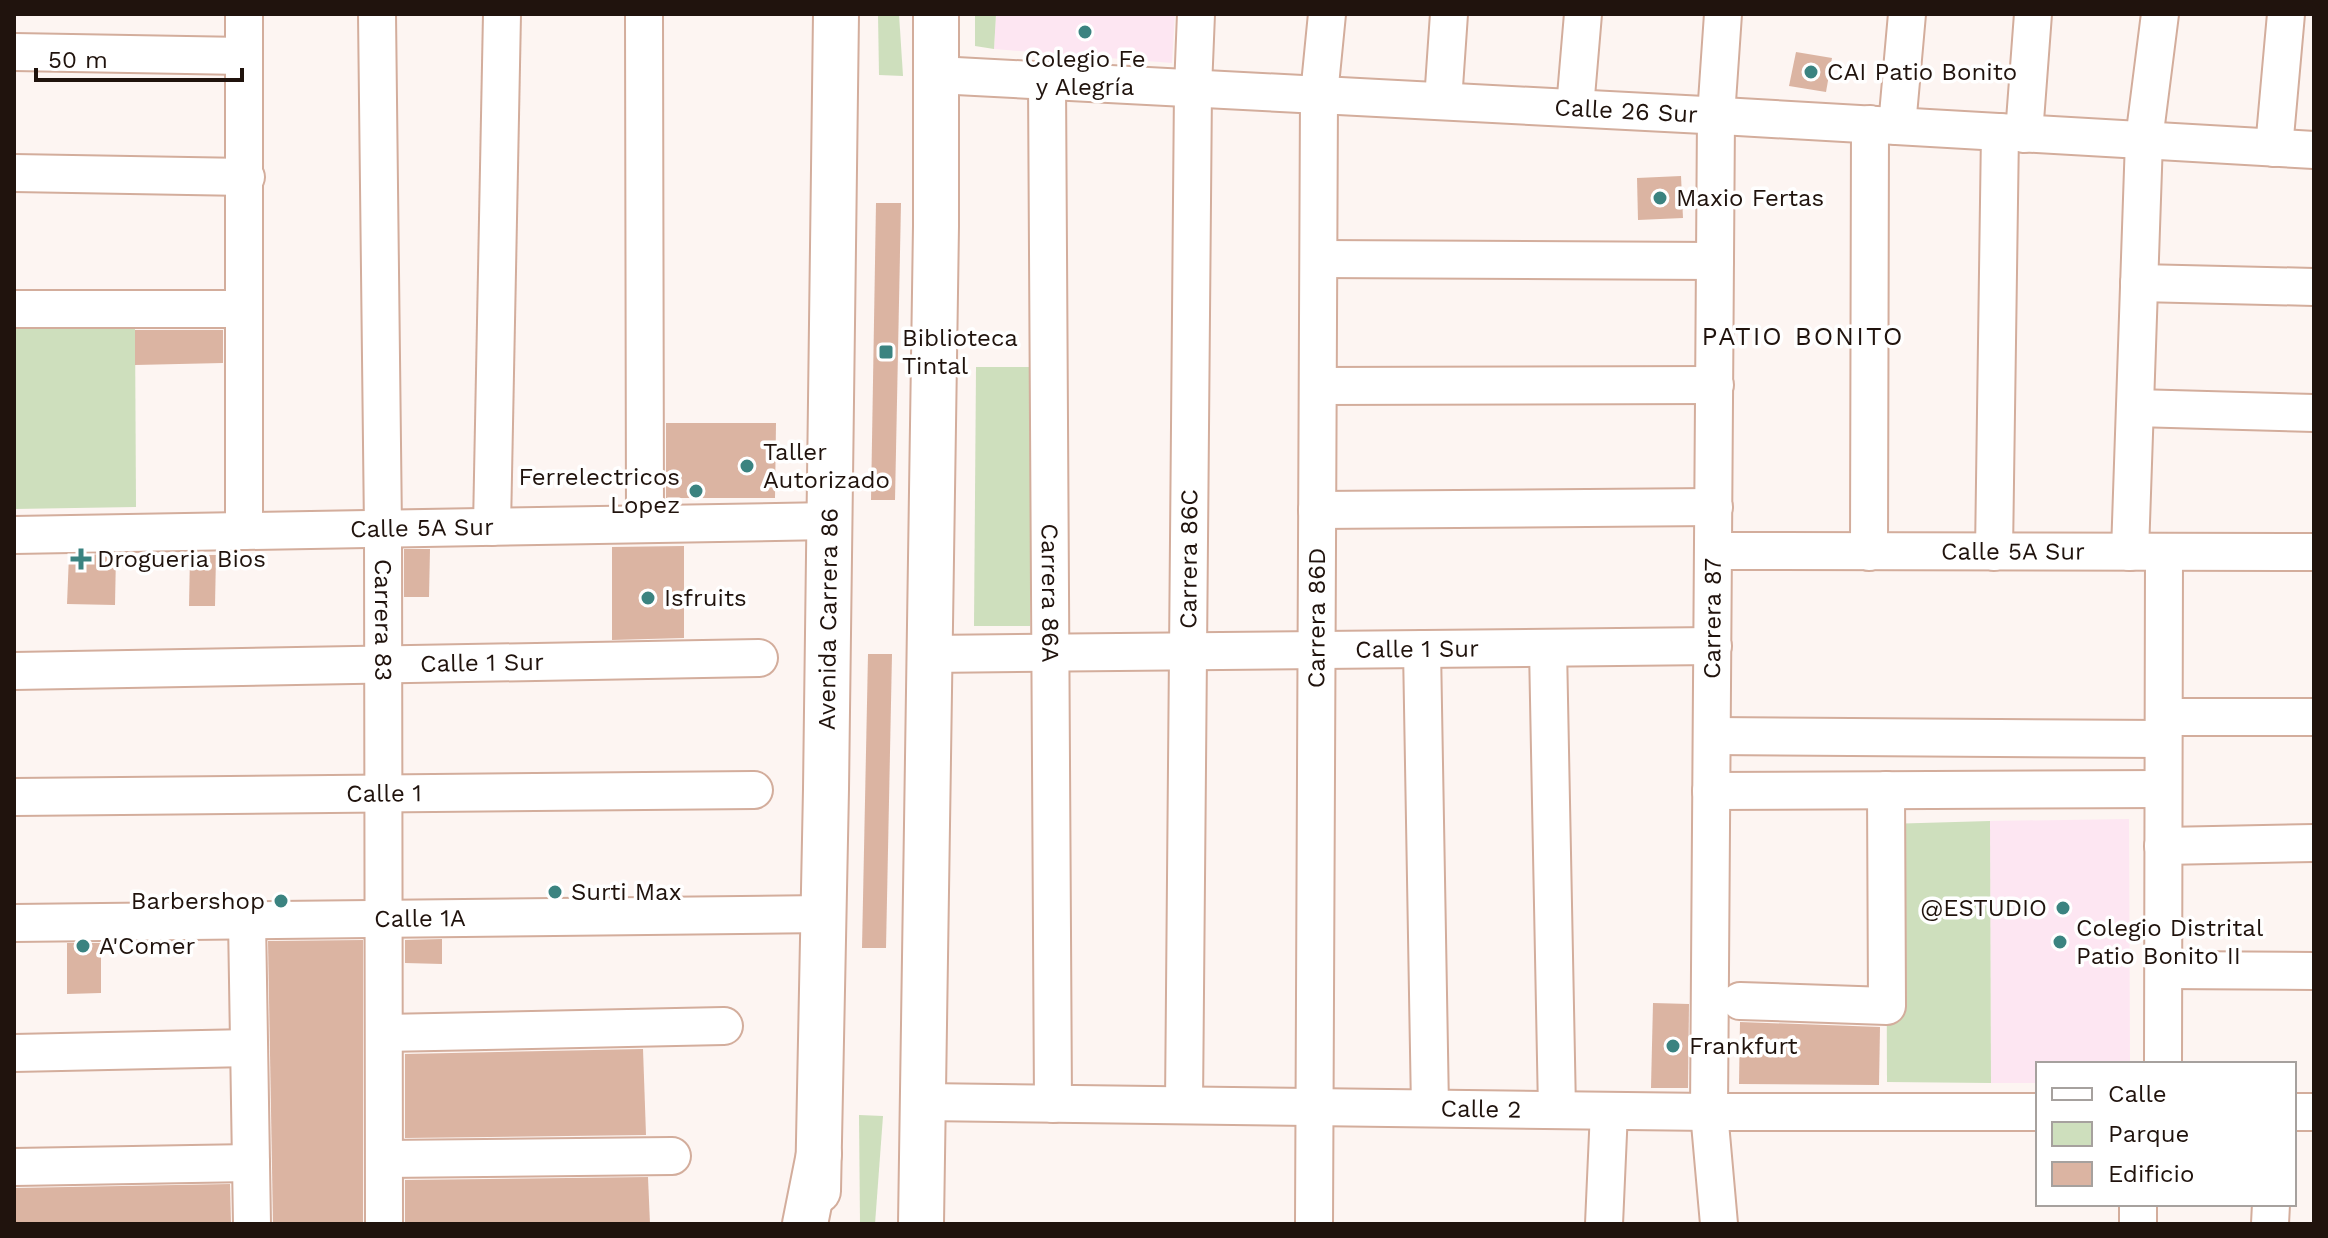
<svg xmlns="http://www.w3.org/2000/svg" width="2328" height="1238" viewBox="0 0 2328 1238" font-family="'Work Sans',sans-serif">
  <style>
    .education { fill: #fde6f2 }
    .green { fill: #cedfbd }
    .building { fill: #dbb4a2 }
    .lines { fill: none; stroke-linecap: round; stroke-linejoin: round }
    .minor-casing { stroke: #d3ad9c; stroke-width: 40 }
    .major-casing { stroke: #d3ad9c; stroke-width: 48 }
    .highway-casing { stroke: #d3ad9c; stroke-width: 48 }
    .minor { stroke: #fff; stroke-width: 36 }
    .major { stroke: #fff; stroke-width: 44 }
    .highway { stroke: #fff; stroke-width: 44 }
    .poi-dot { fill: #3b8380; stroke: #fff; stroke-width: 3 }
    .labels { text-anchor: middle; stroke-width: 7; stroke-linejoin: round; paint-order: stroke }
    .poi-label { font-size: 24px; fill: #20130d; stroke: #fff; text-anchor: start }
    .street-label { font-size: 24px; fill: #20130d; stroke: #fff }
    .neighbourhood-label { font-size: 26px; letter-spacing: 2px; fill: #20130d; stroke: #fff }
  </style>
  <rect width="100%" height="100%" fill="#fdf5f2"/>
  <g class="education">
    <polygon points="996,14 1175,14 1172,63 994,49"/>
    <polygon points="2129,819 2130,1064 2038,1064 2038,1083 1991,1083 1990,821"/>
  </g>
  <g class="green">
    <polygon points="878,14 899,14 903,76 879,75"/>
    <polygon points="975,14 996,14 994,49 975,46"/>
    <polygon points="135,325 136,507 14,509 14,326"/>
    <polygon points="976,367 1032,367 1030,626 974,626"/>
    <polygon points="1990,821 1991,1083 1887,1082 1886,824"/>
    <polygon points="859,1115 883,1116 875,1224 860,1224"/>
  </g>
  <g class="building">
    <polygon points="1796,52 1832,58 1826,92 1789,86"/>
    <polygon points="1681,176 1683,218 1638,220 1637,178"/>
    <polygon points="876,203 901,203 895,500 871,500"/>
    <polygon points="135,330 223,330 223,363 135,365"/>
    <polygon points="666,423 776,423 775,498 666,498"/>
    <polygon points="684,546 684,638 612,640 612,547"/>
    <polygon points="404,549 430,549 429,597 404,597"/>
    <polygon points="116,554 115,605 67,604 69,555"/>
    <polygon points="190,555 216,555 215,606 189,606"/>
    <polygon points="868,654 892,654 886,948 862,948"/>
    <polygon points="442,939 442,964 405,963 405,940"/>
    <polygon points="363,940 363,1224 273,1224 268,941"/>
    <polygon points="67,943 101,943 101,993 67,994"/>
    <polygon points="1653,1003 1689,1004 1688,1088 1651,1088"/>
    <polygon points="1740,1022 1880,1027 1879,1085 1739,1084"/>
    <polygon points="643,1049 646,1135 405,1138 405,1054"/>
    <polygon points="648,1177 650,1224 405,1224 405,1180"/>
    <polygon points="230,1184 231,1224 14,1224 14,1188"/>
  </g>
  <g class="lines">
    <g class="minor-casing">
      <g id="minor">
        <polyline points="244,14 244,531"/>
        <path id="s1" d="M377,14l6,515 1,695"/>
        <polyline points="644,14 645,524"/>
        <polyline points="14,52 244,56"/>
        <path id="s2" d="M937,75l767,40 610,35"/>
        <path id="s3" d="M1047,81l6,1023"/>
        <polyline points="1443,101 1449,14"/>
        <polyline points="1575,108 1583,14"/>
        <polyline points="1897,126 1907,14"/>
        <polyline points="2024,134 2033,14"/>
        <polyline points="2274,148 2286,14"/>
        <polyline points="14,173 246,177"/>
        <polyline points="1319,259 1715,261"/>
        <polyline points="2139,283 2314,287"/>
        <polyline points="14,309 244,309"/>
        <polyline points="1318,386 1715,385"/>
        <polyline points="2135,408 2314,413"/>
        <polyline points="1317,510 1714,507"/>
        <polyline points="492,527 502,14"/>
        <path id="s4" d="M14,535l816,-14"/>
        <path id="s5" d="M1713,551l601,1"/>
        <polyline points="1869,552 1870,124"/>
        <polyline points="1994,552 2000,132"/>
        <polyline points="2130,552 2144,140 2160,14"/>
        <polyline points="1548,648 1557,1110"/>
        <polyline points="1422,649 1430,1108"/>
        <path id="s6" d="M929,654l784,-8"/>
        <path id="s7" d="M14,671l745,-13"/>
        <polyline points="2164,717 2314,717"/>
        <polyline points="1712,736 2163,739"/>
        <polyline points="1711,791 2163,789"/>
        <path id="s8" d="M14,797l740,-7"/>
        <polyline points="2163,846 2314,843"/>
        <polyline points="247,920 252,1224"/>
        <path id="s9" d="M14,923l810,-9"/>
        <polyline points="2164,970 2314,971"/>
        <polyline points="1740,1001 1887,1006 1886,790"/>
        <polyline points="384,1033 724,1026"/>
        <polyline points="14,1053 249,1048"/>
        <polyline points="2163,1064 2164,552"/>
        <path id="s10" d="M923,1102l786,10h329"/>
        <path id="s11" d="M1184,1105l9,-1017 3,-74"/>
        <polyline points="2294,1112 2314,1112"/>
        <polyline points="384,1159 672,1156"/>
        <polyline points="14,1167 251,1163"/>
        <polyline points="2138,1204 2138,1224"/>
        <path id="s12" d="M1314,1224l5,-1129 8,-81"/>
        <polyline points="1604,1224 1609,1111"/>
        <path id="s13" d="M1719,1224l-10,-112 7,-996 7,-102"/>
        <polyline points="2270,1224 2271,1204"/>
      </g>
    </g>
    <g class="major-casing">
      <g id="major">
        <path id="s14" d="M818,1191l8,-402 10,-775"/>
        <polyline points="921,1224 936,226 936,14"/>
      </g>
    </g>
    <g class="highway-casing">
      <polyline id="highway" points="805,1224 819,1154"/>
    </g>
    <use href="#minor" class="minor"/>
    <use href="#major" class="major"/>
    <use href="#highway" class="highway"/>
  </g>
  <g class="poi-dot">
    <circle cx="1085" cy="32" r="8"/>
    <circle cx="1811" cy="72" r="8"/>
    <circle cx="1660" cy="198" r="8"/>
    <rect x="878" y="344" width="16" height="16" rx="4"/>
    <circle cx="747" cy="466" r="8"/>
    <circle cx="696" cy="491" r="8"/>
    <path d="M77 547h8v8h8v8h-8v8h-8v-8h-8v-8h8z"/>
    <circle cx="648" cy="598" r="8"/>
    <circle cx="555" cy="892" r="8"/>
    <circle cx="281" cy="901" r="8"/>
    <circle cx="2063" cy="908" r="8"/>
    <circle cx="2060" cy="942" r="8"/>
    <circle cx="83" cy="946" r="8"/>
    <circle cx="1673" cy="1046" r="8"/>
  </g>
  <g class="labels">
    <g class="poi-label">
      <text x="1085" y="67" text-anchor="middle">Colegio Fe<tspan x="1085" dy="28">y Alegría</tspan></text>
      <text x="1827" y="80">CAI Patio Bonito</text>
      <text x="1676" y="206">Maxio Fertas</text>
      <text x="902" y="346">Biblioteca<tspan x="902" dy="28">Tintal</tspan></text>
      <text x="763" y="460">Taller<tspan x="763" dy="28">Autorizado</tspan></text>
      <text x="680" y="485" text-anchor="end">Ferrelectricos<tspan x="680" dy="28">Lopez</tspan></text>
      <text x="97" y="567">Drogueria Bios</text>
      <text x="664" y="606">Isfruits</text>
      <text x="571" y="900">Surti Max</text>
      <text x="265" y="909" text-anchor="end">Barbershop</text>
      <text x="2047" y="916" text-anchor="end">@ESTUDIO</text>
      <text x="2076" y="936">Colegio Distrital<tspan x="2076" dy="28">Patio Bonito II</tspan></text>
      <text x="99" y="954">A'Comer</text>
      <text x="1689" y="1054">Frankfurt</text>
    </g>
    <g class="street-label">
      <text dy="8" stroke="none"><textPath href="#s2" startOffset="690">Calle 26 Sur</textPath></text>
      <text dy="8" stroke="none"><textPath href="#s4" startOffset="408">Calle 5A Sur</textPath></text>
      <text dy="8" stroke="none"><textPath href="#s5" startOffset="300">Calle 5A Sur</textPath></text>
      <text dy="8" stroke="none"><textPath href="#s11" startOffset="546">Carrera 86C</textPath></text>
      <text dy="8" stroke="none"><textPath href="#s3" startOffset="512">Carrera 86A</textPath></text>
      <text dy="8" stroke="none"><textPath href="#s1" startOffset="606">Carrera 83</textPath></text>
      <text dy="8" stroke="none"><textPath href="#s14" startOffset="572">Avenida Carrera 86</textPath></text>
      <text dy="8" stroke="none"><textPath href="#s12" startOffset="606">Carrera 86D</textPath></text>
      <text dy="8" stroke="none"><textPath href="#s13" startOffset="606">Carrera 87</textPath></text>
      <text dy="8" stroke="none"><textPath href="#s6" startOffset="488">Calle 1 Sur</textPath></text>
      <text dy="8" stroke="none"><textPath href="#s7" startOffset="468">Calle 1 Sur</textPath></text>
      <text dy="8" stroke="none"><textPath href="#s8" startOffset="370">Calle 1</textPath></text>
      <text dy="8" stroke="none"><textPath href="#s9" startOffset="406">Calle 1A</textPath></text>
      <text dy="8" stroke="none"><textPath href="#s10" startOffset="558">Calle 2</textPath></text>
    </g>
    <g class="neighbourhood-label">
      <text x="1803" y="345">PATIO BONITO</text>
    </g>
  </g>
  <rect width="2328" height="1238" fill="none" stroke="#20130d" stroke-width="32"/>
  <rect x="2036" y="1062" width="260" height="144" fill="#ffffff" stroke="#a6a19e" stroke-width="2"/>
  <rect x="2052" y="1088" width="40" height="12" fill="#ffffff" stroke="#a6a19e" stroke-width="2"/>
  <text x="2108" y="1102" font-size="24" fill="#20130d">Calle</text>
  <rect x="2052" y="1122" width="40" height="24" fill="#cedfbd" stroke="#a6a19e" stroke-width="2"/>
  <text x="2108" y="1142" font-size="24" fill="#20130d">Parque</text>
  <rect x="2052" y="1162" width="40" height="24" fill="#dbb4a2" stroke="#a6a19e" stroke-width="2"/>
  <text x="2108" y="1182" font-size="24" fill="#20130d">Edificio</text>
  <path d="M36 68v12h206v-12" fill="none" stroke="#20130d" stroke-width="4"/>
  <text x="48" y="68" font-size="24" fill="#20130d" stroke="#ffffff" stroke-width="6" paint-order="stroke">50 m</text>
</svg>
